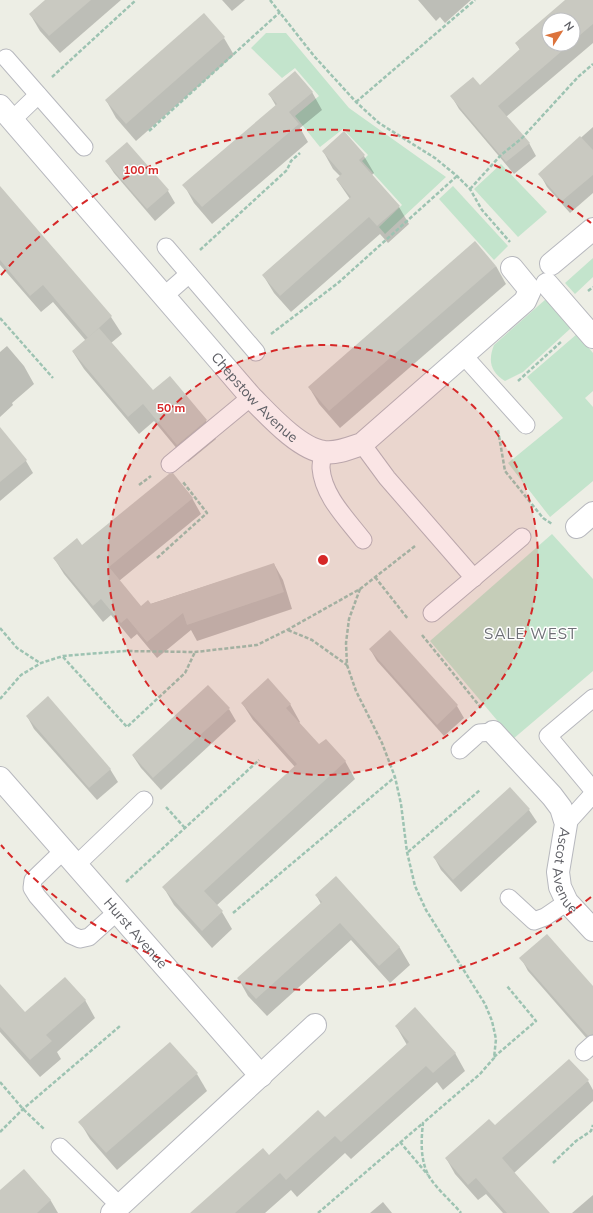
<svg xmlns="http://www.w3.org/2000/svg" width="593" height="1213" viewBox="0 0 593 1213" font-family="Mulish,sans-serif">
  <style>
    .green { fill: #c3e4cc }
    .shadow { fill: #0003; fill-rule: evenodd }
    .building { fill: #c9c9c1 }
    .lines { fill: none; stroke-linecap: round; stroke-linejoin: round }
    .lane-casing { stroke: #b7b8be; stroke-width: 19 }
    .street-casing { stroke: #b7b8be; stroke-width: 24 }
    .path { stroke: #9dc3b2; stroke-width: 2.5; stroke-dasharray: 4 2; stroke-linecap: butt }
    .lane { stroke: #fff; stroke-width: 17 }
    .street { stroke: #fff; stroke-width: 22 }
    .ring { fill: none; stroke: #d62828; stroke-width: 2; stroke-dasharray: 7 5 }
    .labels { text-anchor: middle; stroke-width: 3; stroke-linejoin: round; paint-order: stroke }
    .street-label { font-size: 14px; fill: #5d5e64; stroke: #fff }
    .neighbourhood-label { font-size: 15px; letter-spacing: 1px; fill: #6e7076; stroke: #fff }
    .centre { fill: #d62828; stroke: #fff; stroke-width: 2 }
    .ring-label { font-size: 12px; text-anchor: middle; font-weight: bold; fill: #d62828; stroke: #fff; stroke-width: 3; stroke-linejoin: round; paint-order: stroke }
  </style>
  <rect width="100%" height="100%" fill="#edeee5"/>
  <g class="green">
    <polygon points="266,33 286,33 349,108 446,177 385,234 379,227 402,205 362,161 368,155 343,129 320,147 295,116 319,96 295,68 282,78 251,48"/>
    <polygon points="501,164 547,212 518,237 474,189"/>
    <polygon points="453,186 508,246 494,260 439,199"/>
    <polygon points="593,258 593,277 575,294 565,283"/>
    <path d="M546,299l25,29 -48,44 -18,9c-15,-9 -17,-21 -11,-36z"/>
    <polygon points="577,334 593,353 593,391 585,398 593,407 593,481 550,517 508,463 563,418 527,377"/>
    <polygon points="552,534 593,579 593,671 513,739 430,641"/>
  </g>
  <g class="shadow">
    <polygon points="46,0 121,0 60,53 40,31 30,14"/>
    <polygon points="222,0 245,0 232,11"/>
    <polygon points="418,0 471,0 445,23 440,17 436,21"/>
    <path d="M567,0h26v43l-87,74 23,26 7,13 -22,18 -55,-65 -7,-12 28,-11 40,-36 -4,-7zM549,20h24v24h-24z"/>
    <polygon points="224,38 234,55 136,141 116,118 106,100"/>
    <polygon points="312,92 322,110 300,128 308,142 212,224 194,203 184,185 276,106 269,94"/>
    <polygon points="593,127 593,193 570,213 547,187 540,174"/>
    <polygon points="323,151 364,156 374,173 372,175 399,207 409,224 388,243 380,234 291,312 274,293 263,275 350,199 337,180 341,177 333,169"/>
    <polygon points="106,161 168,191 175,203 155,221 114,173"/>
    <polygon points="0,188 111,317 122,334 111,343 153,392 169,378 206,421 216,439 188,462 154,421 139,434 84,369 73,352 86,341 53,302 41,312 0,265"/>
    <polygon points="496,266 506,284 340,428 319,404 309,387"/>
    <polygon points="7,346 24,366 34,384 12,403 13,405 0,417 0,352"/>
    <polygon points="0,443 26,461 33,473 0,501"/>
    <polygon points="192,498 201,514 119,581 141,607 274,564 283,580 292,609 197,641 191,630 157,658 137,634 131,639 111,615 103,622 64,574 54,558"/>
    <polygon points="370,649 457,706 464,718 444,736 377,661"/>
    <polygon points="242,703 290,704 300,722 299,723 319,746 345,761 355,779 216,906 222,912 232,929 212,948 174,905 164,888 295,767 253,720"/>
    <polygon points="229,709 236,721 161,790 141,768 133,756"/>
    <polygon points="27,716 110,769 118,782 97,800 34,729"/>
    <polygon points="510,788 529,810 537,822 461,892 441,870 434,857"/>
    <polygon points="336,878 400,948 410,965 390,983 351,940 267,1016 248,996 238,978 321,904 316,895"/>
    <polygon points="521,958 593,987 593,1037 589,1041 528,971"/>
    <polygon points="0,986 25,1014 85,1000 95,1018 57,1052 61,1059 40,1077 0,1032"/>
    <polygon points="396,1026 455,1053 465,1071 443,1090 437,1082 351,1159 345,1153 297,1197 291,1190 265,1213 191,1213 269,1156 325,1119 407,1045"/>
    <polygon points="197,1074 207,1091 117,1170 90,1139 80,1122"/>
    <polygon points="588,1081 593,1090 593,1101 514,1173 549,1213 503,1213 486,1194 478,1200 455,1174 446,1158 495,1127"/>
    <polygon points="24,1170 51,1201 58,1213 0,1213 0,1192"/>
    <polygon points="593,1195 593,1213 572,1213"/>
    <polygon points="383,1202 392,1213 370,1213"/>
  </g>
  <g class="building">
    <polygon points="45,0 91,0 49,36 29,14"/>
    <polygon points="565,0 593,0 593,24 573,41 573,20 549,20 549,44 570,44 498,106 530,143 506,162 450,96 473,77 480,85 520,49 515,43"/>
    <polygon points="204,13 225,37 126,124 105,100"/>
    <polygon points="295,71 313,92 289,112 299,124 202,207 182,185 277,104 268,94"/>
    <polygon points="344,131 365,155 359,160 400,206 377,226 369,217 280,296 262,275 351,197 336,179 342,174 322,151"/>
    <polygon points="580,136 593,150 593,175 562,201 538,174"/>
    <polygon points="127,142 169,190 147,209 105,161"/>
    <polygon points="0,186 112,316 88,338 43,285 30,296 0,260"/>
    <polygon points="475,241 496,266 329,411 308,387"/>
    <polygon points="99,328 153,390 170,376 207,420 177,445 143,404 128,417 72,351"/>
    <polygon points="0,427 27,460 0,482"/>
    <polygon points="173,473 193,498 109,567 141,606 148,600 151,604 274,563 284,592 187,625 183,613 147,642 127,618 121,623 101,599 93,606 53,558 77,538 82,545 169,474"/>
    <polygon points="390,630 458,705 437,725 369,649"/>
    <polygon points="268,678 291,704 286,708 319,744 326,739 346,761 204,891 223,911 202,931 162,887 297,764 241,703"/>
    <polygon points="208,685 230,708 153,778 132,755"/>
    <polygon points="48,696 111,769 89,788 26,716"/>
    <polygon points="510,787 530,809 453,880 433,857"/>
    <polygon points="336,876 400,947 379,966 340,923 256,999 237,978 322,902 315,895"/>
    <polygon points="547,934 593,986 593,1034 588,1036 519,958"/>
    <polygon points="65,977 86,1000 46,1035 52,1041 30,1060 0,1027 0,984 25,1012"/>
    <polygon points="415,1007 456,1053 433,1073 426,1066 341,1142 335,1136 286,1180 280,1173 235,1213 190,1213 263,1148 269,1155 318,1110 325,1117 409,1042 395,1026"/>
    <polygon points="170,1042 198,1073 106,1153 78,1122"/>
    <polygon points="569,1059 589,1080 502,1158 550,1213 507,1213 476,1178 468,1185 445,1158 489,1119 495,1125"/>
    <polygon points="24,1169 51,1200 37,1213 0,1213 0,1190"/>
  </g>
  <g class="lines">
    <g class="lane-casing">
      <g id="lane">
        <polyline points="6,58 84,147"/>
        <polyline points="12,120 38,95"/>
        <polyline points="166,247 256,352"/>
        <polyline points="164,296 189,274"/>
        <polyline points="464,356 526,425"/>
        <polyline points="362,444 387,478 474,578"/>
        <path d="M323,453c-1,5 -2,10 -2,15 2,28 26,51 42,72"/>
        <polyline points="170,464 251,397"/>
        <polyline points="432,613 522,537"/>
        <polyline points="593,698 548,736 593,790"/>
        <polyline points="460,750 479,733 493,732"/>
        <polyline points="566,824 593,794"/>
        <polyline points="63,851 33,880 32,888 37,896 71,935 80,939 89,937 118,911"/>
        <polyline points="76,865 144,800"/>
        <polyline points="509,898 534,921 545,917 567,902"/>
        <polyline points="584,1052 593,1044"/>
        <polyline points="60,1147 120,1206"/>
      </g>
    </g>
    <g class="street-casing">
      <g id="street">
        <path id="s1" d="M0,106l251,291c17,17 48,52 73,55 13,2 26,-4 38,-8l163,-143 5,-11 -18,-22"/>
        <polyline points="551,264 593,229"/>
        <polyline points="547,284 593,337"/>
        <polyline points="577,527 593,513"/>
        <path id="s2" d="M493,732l59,64 9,12 5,16 -8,48 2,15 7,15 26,28"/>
        <path id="s3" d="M0,778l261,298"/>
        <polyline points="112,1213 315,1025"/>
      </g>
    </g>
    <g class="path">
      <polyline points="270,0 314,56 356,102 379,123 435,158 457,176 470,189 482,210 510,242"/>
      <polyline points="52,77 136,0"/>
      <polyline points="356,102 475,0"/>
      <polyline points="149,131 280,12"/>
      <polyline points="470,189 501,155 522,138 578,77 593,64"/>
      <polyline points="200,250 287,170 291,161 300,153"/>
      <polyline points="588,291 593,287"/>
      <polyline points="0,318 53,378"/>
      <polyline points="271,334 338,283 457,176"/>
      <polyline points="518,381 562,341"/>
      <polyline points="498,430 505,471 543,518 552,524"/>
      <polyline points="139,485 151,476"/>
      <polyline points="157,558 207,513 183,482"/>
      <polyline points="375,577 408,619"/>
      <path d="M360,589l-11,30 -3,24 1,22 9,26 26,52 13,34 6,27 6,48 8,34 11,24 59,94 7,17 4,18 -2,19 -14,16 -57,49c-2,18 -3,39 7,55 7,11 22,24 31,35"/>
      <polyline points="0,628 17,648 40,663"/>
      <polyline points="288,630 312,640 347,665"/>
      <polyline points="422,635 482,709"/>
      <polyline points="63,657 127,727 185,673 195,652"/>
      <polyline points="0,699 21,675 41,663 63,656 125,651 195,652 257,645 287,630 360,589 415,546"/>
      <polyline points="166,807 185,828"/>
      <polyline points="408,852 480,790"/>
      <polyline points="126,882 259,760"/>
      <polyline points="233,913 395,777"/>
      <polyline points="494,1057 536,1021 507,986"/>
      <polyline points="0,1082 23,1109 45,1130"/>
      <polyline points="0,1132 23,1109 120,1026"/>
      <polyline points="400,1142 428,1175"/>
      <polyline points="553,1163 576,1141 591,1131 593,1125"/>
      <polyline points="318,1213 423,1123"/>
    </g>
    <use href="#lane" class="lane"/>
    <use href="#street" class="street"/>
  </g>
  <circle cx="323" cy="560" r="215" fill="#d62828" fill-opacity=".12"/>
  <g class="ring">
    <circle cx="323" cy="560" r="215"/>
    <path d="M591 897A430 430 0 0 1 1 845M1 275A430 430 0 0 1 591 223"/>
  </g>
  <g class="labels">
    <g class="street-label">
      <text dy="5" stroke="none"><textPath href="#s1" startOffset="387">Chepstow Avenue</textPath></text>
      <text dy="5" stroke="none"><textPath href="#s2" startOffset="167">Ascot Avenue</textPath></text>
      <text dy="5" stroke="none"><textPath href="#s3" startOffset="206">Hurst Avenue</textPath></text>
    </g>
    <g class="neighbourhood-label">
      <text x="531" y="639">SALE WEST</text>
    </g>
  </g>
  <circle cx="323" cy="560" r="6" class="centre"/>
  <g class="ring-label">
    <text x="141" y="174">100 m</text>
    <text x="171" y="412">50 m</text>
  </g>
  <g transform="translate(561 32) rotate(54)"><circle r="19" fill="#ffffff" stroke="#bebfc1"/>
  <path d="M0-3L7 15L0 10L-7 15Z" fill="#dc733c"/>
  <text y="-6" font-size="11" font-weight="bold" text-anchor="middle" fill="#5d5e64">N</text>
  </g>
</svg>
